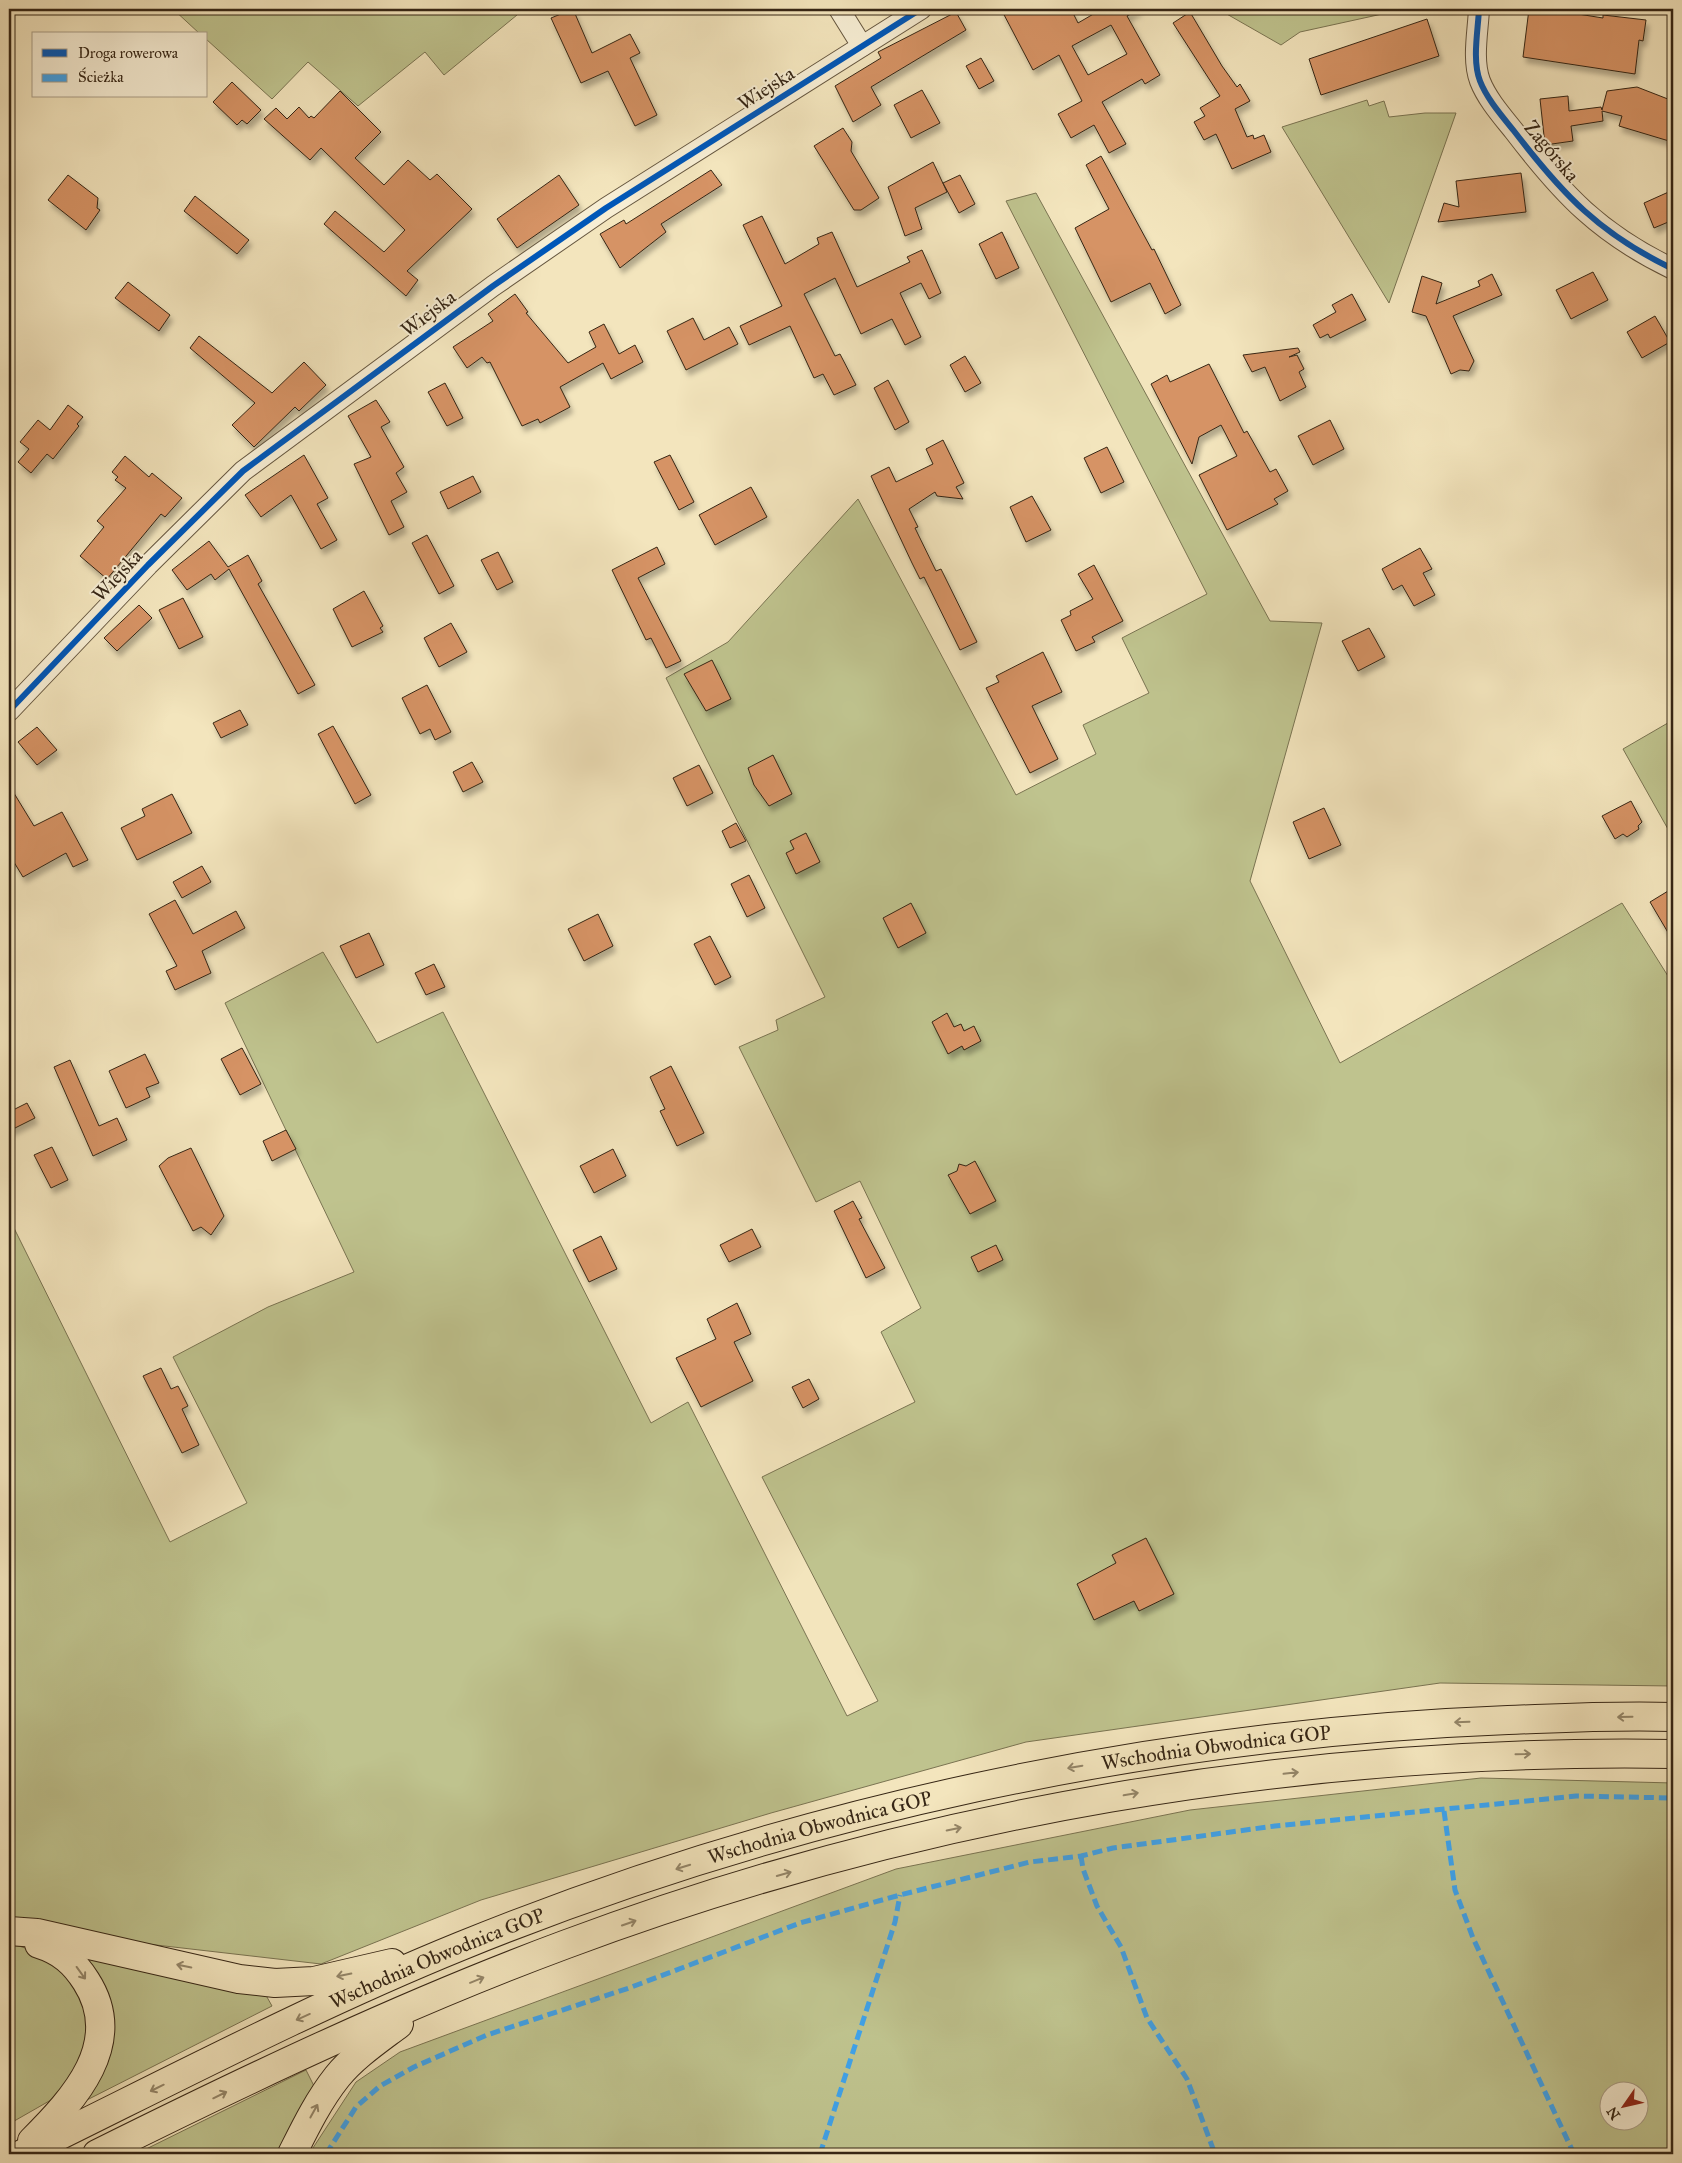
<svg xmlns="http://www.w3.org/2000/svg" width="1682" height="2163" viewBox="0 0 1682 2163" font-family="'IM FELL Great Primer',serif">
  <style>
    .green { fill: #bfc38e; stroke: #7a7452; fill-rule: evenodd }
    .building { fill: #d69365; stroke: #362615; fill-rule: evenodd; filter: url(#shadow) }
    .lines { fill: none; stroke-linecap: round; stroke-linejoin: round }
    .minor-casing { stroke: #65563f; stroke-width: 22 }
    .motorway-casing { stroke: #362615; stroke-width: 30 }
    .minor { stroke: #f7eed4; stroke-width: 20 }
    .motorway { stroke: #f3e5bd; stroke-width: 28 }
    .quiet { stroke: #3fa2ea; stroke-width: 5; stroke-dasharray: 10 5; stroke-linecap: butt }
    .cycleway-casing { stroke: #f7eed4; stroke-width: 9 }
    .cycleway { stroke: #0057b8; stroke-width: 6 }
    .oneway { stroke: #948669 }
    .labels { text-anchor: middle; stroke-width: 4; stroke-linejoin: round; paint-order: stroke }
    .street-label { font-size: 20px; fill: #362615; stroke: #f7eed4 }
  </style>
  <defs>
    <filter id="shadow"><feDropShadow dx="3" dy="5.5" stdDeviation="2.5" flood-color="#0004"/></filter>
  </defs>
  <rect width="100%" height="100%" fill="#f3e5bd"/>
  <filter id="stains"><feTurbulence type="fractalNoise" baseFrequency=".004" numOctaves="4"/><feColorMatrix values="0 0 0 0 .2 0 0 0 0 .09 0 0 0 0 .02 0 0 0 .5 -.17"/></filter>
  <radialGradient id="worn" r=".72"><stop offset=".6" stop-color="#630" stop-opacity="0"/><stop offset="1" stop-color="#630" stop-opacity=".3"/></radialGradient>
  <g class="green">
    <polygon points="173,9 512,9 517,15 444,75 425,52 358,106 308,62 272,99 206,39 206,34 200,34"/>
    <polygon points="1218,9 1405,9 1300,32 1281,45"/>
    <polygon points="1367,100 1369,106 1384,101 1389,117 1425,113 1456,113 1389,303 1282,127"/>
    <polygon points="1036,193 1270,621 1322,623 1250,881 1340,1063 1622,903 1673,984 1673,1686 1440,1683 1026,1742 771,1813 481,1900 321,1964 130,1942 9,1918 9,1218 170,1542 247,1503 173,1357 268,1307 354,1272 225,1003 323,952 377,1043 443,1012 651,1423 688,1402 847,1716 878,1701 762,1477 915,1402 881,1332 921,1308 860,1181 816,1202 739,1047 778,1030 776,1020 825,997 666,678 728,642 858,499 1016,795 1096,754 1083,725 1149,693 1122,638 1207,594 1006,201"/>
    <polygon points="1673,720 1673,838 1623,749"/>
    <path d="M1481,1778l192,5v371h-1364l47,-72 44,-30 496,-183 294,-59zM1640,2090v30h-30v-30z"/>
    <polygon points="9,1945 19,1946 46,1955 78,1986 88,2020 83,2062 58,2096 9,2124"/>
    <polygon points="78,1953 263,1990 272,2006 79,2104 101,2075"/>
    <polygon points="306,2070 316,2090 282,2154 136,2154"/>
  </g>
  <g class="building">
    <polygon points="573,9 592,53 630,34 640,53 630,58 657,115 635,126 608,71 581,83 551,18"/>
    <path d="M1001,9h70l7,14 24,-14h38l-13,7 33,59 -15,9 -3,-5 -40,23 24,42 -17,9 -15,-28 -23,13 -13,-24 24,-13 -23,-46 -26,15zM1111,25l16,29 -39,21 -16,-29z"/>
    <polygon points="1529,9 1547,9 1603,18 1603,15 1646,20 1643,41 1639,40 1635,74 1523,57"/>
    <polygon points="956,12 966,30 871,87 881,105 853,122 835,86 881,58 878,52"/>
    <polygon points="1190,12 1222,66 1237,87 1240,84 1250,101 1235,109 1247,137 1253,135 1254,139 1264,135 1271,152 1232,169 1216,134 1204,140 1194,122 1205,116 1200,108 1220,96 1173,23"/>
    <polygon points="1427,19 1439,56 1321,95 1309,59"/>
    <polygon points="981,58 994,81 979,89 966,66"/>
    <polygon points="232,82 261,110 247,124 242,120 237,125 213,102"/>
    <polygon points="1637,87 1673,101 1673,127 1669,141 1619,126 1622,116 1602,111 1603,121 1571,126 1573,141 1545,145 1540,99 1568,96 1569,111 1601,107 1602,110 1607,91"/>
    <polygon points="922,90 940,123 911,138 894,105"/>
    <polygon points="340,91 381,132 355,158 384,185 408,160 430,180 437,174 472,209 407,271 418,280 406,296 324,224 335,211 384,252 405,230 321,148 310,160 264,119 276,108 287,119 299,107 309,118 311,116 314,118"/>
    <polygon points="843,128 852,142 851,151 879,198 861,210 854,210 814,146"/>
    <polygon points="1101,156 1152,250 1154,249 1181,305 1165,314 1150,283 1111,302 1075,228 1109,209 1086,165"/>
    <polygon points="933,162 947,192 915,208 922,229 905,236 888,187"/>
    <polygon points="711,170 722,185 661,224 666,232 620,268 600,234 624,220 626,224"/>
    <polygon points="1521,173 1526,212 1438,222 1444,203 1459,207 1456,181"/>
    <polygon points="68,175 98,198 97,208 100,210 86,230 48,200"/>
    <polygon points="559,175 579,205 517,248 497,219"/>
    <polygon points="960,175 975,204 959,213 943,183"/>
    <polygon points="1673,190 1673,220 1654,228 1644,203"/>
    <polygon points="195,196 249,240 237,254 184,211"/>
    <polygon points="762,216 785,264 819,244 817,238 832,232 857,287 910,262 907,257 922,250 941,293 929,299 921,283 900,293 921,337 905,345 892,319 861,334 835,278 804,294 835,356 840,354 856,385 834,395 823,374 814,378 790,326 749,345 740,326 782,306 743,225"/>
    <polygon points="1002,232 1019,268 996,279 979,244"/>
    <polygon points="1593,272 1608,300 1571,319 1556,290"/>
    <polygon points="1492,274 1502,295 1453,316 1474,361 1469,371 1460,370 1451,374 1426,316 1412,312 1422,276 1442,283 1436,304 1480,286 1478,281"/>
    <polygon points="128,282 170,315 159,331 115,298"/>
    <polygon points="515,294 528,312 526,313 568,363 596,347 589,332 604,324 619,354 635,345 643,362 611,379 603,363 560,387 570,407 540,423 538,419 522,426 490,362 487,363 482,357 467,368 453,347 493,321 488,314"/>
    <polygon points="1352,294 1366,320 1330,338 1328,334 1320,338 1313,325 1336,312 1332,305"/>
    <polygon points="1655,316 1670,342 1642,358 1627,332"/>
    <polygon points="693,318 704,340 729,327 738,344 686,370 667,331"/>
    <polygon points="199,336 272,393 304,362 326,385 299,411 295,407 254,447 232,425 255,403 190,348"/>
    <polygon points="1298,348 1300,352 1289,357 1297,355 1304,369 1299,372 1306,387 1280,401 1265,367 1252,372 1243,355"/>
    <polygon points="965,356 981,383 965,392 950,365"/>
    <polygon points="1209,364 1244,433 1247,431 1270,472 1276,469 1288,491 1274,499 1278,504 1227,530 1199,475 1237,456 1221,425 1199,437 1192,464 1151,384 1167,375 1170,382"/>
    <polygon points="888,380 909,422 895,430 874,388"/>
    <polygon points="445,383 463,418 447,426 428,392"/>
    <polygon points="376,400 390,422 381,427 404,467 396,473 407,492 391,501 404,527 389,535 354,464 371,457 348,416"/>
    <polygon points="68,405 83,417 77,424 79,426 53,459 47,454 31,473 18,462 29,449 20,442 38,420 50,430"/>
    <polygon points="1330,420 1344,449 1313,465 1298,436"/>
    <polygon points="943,440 964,483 956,487 963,499 937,496 935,492 909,509 918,527 915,528 936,571 941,569 977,642 960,650 924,577 920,579 912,563 871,476 889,467 896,482 933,464 926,449"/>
    <polygon points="1107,447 1124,482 1101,493 1084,458"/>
    <polygon points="304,455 328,498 317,504 337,540 321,549 291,495 261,517 245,495"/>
    <polygon points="670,455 694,502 679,510 654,462"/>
    <polygon points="125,456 149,477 152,473 182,498 165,517 161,514 107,579 80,556 104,527 97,521 126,488 115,480 118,477 112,472"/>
    <polygon points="473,476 481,492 448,509 440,492"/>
    <polygon points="751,487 767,517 715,545 699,515"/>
    <polygon points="1032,496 1051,530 1026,542 1010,507"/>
    <polygon points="427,535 454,586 439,594 412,543"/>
    <polygon points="209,541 228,567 248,555 262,581 258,584 315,685 298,694 229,569 215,580 211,574 187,590 172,570"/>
    <polygon points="657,547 665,564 638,578 681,661 666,668 651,638 646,640 612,570"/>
    <polygon points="1420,548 1432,569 1423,573 1435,595 1414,606 1402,585 1393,590 1382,569"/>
    <polygon points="498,552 513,582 497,590 481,560"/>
    <polygon points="1094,565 1123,621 1092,637 1095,642 1076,651 1061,620 1071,615 1070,611 1093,599 1078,574"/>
    <polygon points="364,591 383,626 380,628 383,632 352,647 333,609"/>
    <polygon points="183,598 203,637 179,649 159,610"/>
    <polygon points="139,605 152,618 117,651 104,638"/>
    <polygon points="451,623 467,652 439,667 424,638"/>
    <polygon points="1369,628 1385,657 1358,671 1342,641"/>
    <polygon points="1043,652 1062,692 1032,706 1058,759 1030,773 986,688 999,682 996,676"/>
    <polygon points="712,660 731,699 706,711 684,674"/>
    <polygon points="427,685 451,732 435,740 430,729 420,734 402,698"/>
    <polygon points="240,710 248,725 221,738 213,723"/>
    <polygon points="333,726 371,795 355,804 318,734"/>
    <polygon points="37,727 57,750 37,765 18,742"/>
    <polygon points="773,755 792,794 769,806 754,785 748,768"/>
    <polygon points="472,762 483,782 463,792 453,772"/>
    <polygon points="699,765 713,793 687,806 673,778"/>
    <polygon points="9,785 34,826 62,812 88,860 73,867 66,853 23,877 9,854"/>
    <polygon points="172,794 192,833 137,860 121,828 145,816 142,809"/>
    <polygon points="1631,801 1642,822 1638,826 1639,829 1627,837 1623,834 1615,839 1602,816"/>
    <polygon points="1324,808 1341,845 1309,859 1293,822"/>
    <polygon points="736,823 746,841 730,848 722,831"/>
    <polygon points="806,833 820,862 796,874 786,853 794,849 790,841"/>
    <polygon points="202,866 211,882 182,898 173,882"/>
    <polygon points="749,875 765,908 747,917 731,884"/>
    <polygon points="1673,888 1673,941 1650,902"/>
    <polygon points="175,900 193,934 236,911 245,928 202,951 211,973 175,990 166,971 177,966 149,914"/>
    <polygon points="911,903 926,933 898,948 883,918"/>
    <polygon points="598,914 613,946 584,961 568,929"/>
    <polygon points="369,933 384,965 356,978 340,946"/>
    <polygon points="710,936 731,977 715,985 694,944"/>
    <polygon points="434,964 445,987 426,995 415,973"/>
    <polygon points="947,1013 954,1027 961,1024 964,1031 974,1026 981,1041 964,1050 962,1046 948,1054 932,1022"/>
    <polygon points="242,1048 261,1084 240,1095 221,1059"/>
    <polygon points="145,1054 159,1083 146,1088 150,1097 126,1108 109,1071"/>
    <polygon points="70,1060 99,1126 117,1118 127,1140 93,1156 54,1067"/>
    <polygon points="671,1066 704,1133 677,1146 660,1111 665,1109 650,1077"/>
    <polygon points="27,1103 35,1118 9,1131 9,1112"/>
    <polygon points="286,1130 296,1149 272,1161 263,1141"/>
    <polygon points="52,1147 68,1180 51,1188 34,1155"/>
    <polygon points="191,1148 224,1216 211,1235 201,1227 193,1231 159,1166 168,1158"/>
    <polygon points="613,1149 626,1176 594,1193 580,1166"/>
    <polygon points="975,1161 996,1201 970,1214 948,1175 957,1171 959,1164 966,1166"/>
    <polygon points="853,1201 862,1218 859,1219 885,1268 866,1278 834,1211"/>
    <polygon points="752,1229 761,1247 729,1262 720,1245"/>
    <polygon points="601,1236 617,1269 589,1282 573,1250"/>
    <polygon points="996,1245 1003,1260 978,1272 971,1257"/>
    <polygon points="737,1303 751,1334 734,1342 753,1381 701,1407 676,1358 716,1339 707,1319"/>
    <polygon points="161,1368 171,1389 178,1386 188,1406 182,1409 199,1445 182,1453 143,1376"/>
    <polygon points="809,1379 819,1399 803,1408 792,1387"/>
    <polygon points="1146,1538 1174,1594 1139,1611 1134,1601 1094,1620 1077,1584 1116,1563 1112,1555"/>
  </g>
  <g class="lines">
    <g class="minor-casing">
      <g id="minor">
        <polyline points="839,9 862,46"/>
        <path d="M1479,9c-1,22 -7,51 1,72 7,18 22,35 34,50 49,64 86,103 159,138"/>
        <polyline points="9,711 148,565 243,471 493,286 606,208 921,9"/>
      </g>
    </g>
    <g class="motorway-casing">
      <g id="motorway">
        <polyline points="9,1931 37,1933 239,1979 275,1983 314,1981 392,1963"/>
        <path d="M32,2141c42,-42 94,-98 54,-160 -12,-19 -25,-30 -47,-37"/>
        <path id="s1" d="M22,2154c145,-71 289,-147 439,-208 332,-135 690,-212 1047,-226 55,-2 110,-5 165,-3"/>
        <path d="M97,2154c153,-76 308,-150 467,-209 353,-132 733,-197 1109,-191"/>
        <path d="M292,2154c13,-26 26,-53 45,-77 17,-21 41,-37 62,-53"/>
      </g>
    </g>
    <use href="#minor" class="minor"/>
    <use href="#motorway" class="motorway"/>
    <g class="quiet">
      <polyline points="1444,1811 1455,1890 1473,1938 1574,2154"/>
      <polyline points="1081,1856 1083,1869 1097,1906 1121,1947 1147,2018 1187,2079 1215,2154"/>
      <polyline points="326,2154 356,2107 380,2086 414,2067 487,2035 629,1988 800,1923 900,1895 1030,1862 1081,1856 1113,1848 1275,1826 1576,1796 1673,1798"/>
      <polyline points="820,2154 895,1922 900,1895"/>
    </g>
    <g class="cycleway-casing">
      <g id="cycleway">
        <path d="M1479,9c-1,22 -7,51 1,72 7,18 22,35 34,50 49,64 86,103 159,138"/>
        <polyline points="9,711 148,565 243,471 493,286 606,208 921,9"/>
      </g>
    </g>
    <use href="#cycleway" class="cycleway"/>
  </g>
  <defs><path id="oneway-shaft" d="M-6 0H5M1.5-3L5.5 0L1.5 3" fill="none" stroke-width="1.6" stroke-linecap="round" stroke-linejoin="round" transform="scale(1.25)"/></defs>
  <g class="oneway">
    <use href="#oneway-shaft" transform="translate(1625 1717) rotate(179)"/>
    <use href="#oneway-shaft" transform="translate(1462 1722) rotate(178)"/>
    <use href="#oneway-shaft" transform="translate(1523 1754) rotate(-1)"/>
    <use href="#oneway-shaft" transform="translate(1075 1767) rotate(170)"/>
    <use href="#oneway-shaft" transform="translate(1291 1773) rotate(-6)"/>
    <use href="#oneway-shaft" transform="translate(1131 1794) rotate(-10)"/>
    <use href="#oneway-shaft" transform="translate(954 1829) rotate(-12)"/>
    <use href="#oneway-shaft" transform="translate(683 1867) rotate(163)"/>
    <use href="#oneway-shaft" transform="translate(784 1874) rotate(-16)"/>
    <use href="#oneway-shaft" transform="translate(629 1923) rotate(-19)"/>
    <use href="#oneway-shaft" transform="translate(184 1966) rotate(-168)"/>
    <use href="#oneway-shaft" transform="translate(81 1973) rotate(54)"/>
    <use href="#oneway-shaft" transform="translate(344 1975) rotate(169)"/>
    <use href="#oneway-shaft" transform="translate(477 1980) rotate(-22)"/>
    <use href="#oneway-shaft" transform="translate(303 2017) rotate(156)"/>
    <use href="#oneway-shaft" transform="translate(157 2088) rotate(154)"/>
    <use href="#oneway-shaft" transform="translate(220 2095) rotate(-26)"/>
    <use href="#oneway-shaft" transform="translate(314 2111) rotate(-61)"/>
  </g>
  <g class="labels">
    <g class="street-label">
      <text transform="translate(766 88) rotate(-33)" y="7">Wiejska</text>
      <text transform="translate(1552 151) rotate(50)" y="7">Zagórska</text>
      <text transform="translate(428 313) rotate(-37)" y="7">Wiejska</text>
      <text transform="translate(117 575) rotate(-47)" y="7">Wiejska</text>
      <text dy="7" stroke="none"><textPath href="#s1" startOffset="1269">Wschodnia Obwodnica GOP</textPath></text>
      <text dy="7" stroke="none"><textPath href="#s1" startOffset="864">Wschodnia Obwodnica GOP</textPath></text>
      <text dy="7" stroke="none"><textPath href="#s1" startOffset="459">Wschodnia Obwodnica GOP</textPath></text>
    </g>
  </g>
  <rect width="1682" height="2163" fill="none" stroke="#f3e5bd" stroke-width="30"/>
  <rect x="10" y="10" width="1662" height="2143" fill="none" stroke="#362615" stroke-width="2.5"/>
  <rect x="15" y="15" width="1652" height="2133" fill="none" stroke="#362615"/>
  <rect x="32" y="32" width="175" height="65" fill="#f7eed4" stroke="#aa9e88"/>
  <rect x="42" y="49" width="25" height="8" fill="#0057b8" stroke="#aa9e88"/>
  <text x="78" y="58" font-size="15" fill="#362615">Droga rowerowa</text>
  <rect x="42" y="74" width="25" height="8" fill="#3fa2ea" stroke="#aa9e88"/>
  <text x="78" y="82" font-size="15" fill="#362615">Ścieżka</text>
  <g transform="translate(1624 2106) rotate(236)"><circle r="24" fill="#f7eed4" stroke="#aa9e88"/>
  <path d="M0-4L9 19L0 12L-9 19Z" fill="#8f2418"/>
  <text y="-8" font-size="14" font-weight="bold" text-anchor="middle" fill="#362615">N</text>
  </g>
  <rect width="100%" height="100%" filter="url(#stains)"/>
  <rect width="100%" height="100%" fill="url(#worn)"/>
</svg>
